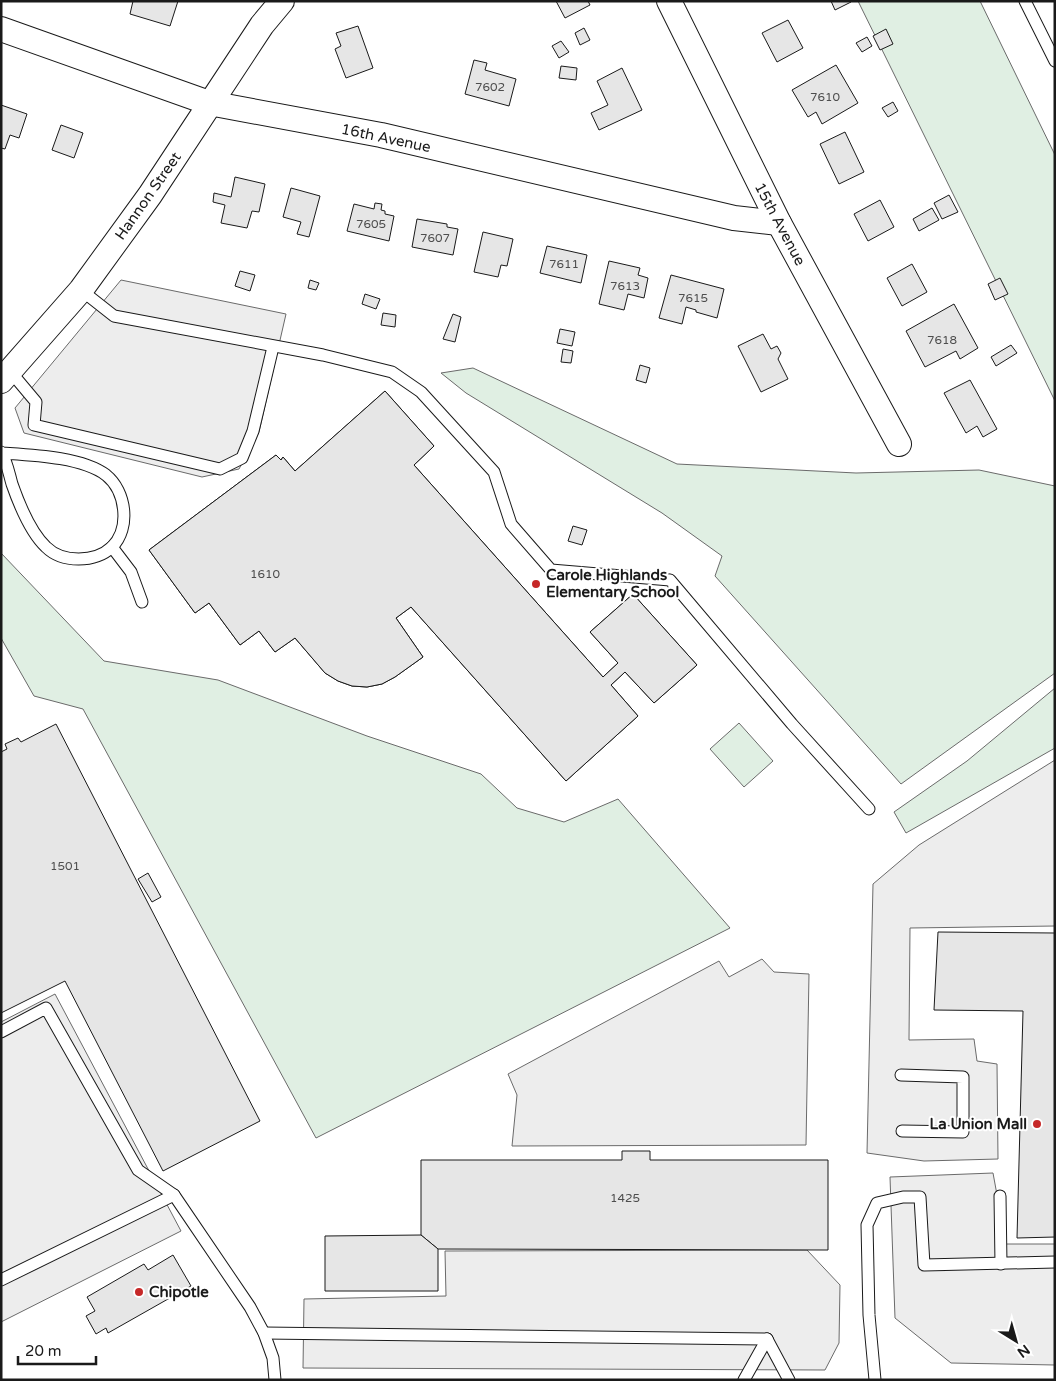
<svg xmlns="http://www.w3.org/2000/svg" width="1056" height="1381" viewBox="0 0 1056 1381" font-family="'Varela Round',sans-serif">
  <style>
    .green { fill: #e0efe3; stroke: #6a6a6a }
    .parking { fill: #ededed; stroke: #6a6a6a }
    .building { fill: #e6e6e6; stroke: #1a1a1a; fill-rule: evenodd }
    .lines { fill: none; stroke-linecap: round; stroke-linejoin: round }
    .service-casing { stroke: #1a1a1a; stroke-width: 13 }
    .minor-casing { stroke: #1a1a1a; stroke-width: 26 }
    .service { stroke: #fff; stroke-width: 11 }
    .minor { stroke: #fff; stroke-width: 24 }
    .poi-dot { fill: #c62828; stroke: #fff; stroke-width: 2 }
    .labels { text-anchor: middle; stroke-width: 4; stroke-linejoin: round; paint-order: stroke }
    .number-label { font-size: 12px; fill: #4d4d4d }
    .street-label { font-size: 15px; fill: #1a1a1a; stroke: #fff }
    .poi-label { font-size: 15px; font-weight: bold; fill: #1a1a1a; stroke: #fff; text-anchor: start }
  </style>
  <rect width="100%" height="100%" fill="#fff"/>
  <g class="green">
    <polygon points="858,1 980,1 1055,155 1055,401"/>
    <polygon points="473,368 677,464 856,473 979,470 1055,486 1055,673 901,784 715,576 722,556 662,513 466,393 441,373"/>
    <polygon points="1,553 104,661 218,680 367,736 481,774 517,808 564,822 618,799 730,928 316,1138 83,709 34,696 1,638"/>
    <polygon points="1055,688 1055,748 906,833 894,812 967,761"/>
    <polygon points="739,723 773,761 744,787 710,749"/>
  </g>
  <g class="parking">
    <polygon points="121,280 286,314 259,432 239,469 202,477 24,433 15,408"/>
    <polygon points="1055,760 1055,926 910,928 909,1040 974,1039 977,1061 997,1064 998,1159 924,1161 867,1153 873,884 919,845"/>
    <polygon points="762,959 774,972 809,974 806,1145 512,1146 517,1095 508,1074 719,961 729,977"/>
    <polygon points="55,994 181,1231 1,1322 1,1022"/>
    <polygon points="993,1173 1006,1244 1055,1244 1055,1365 951,1363 895,1318 890,1177"/>
    <polygon points="807,1250 840,1285 839,1343 825,1370 303,1368 304,1299 446,1296 445,1251"/>
  </g>
  <g class="building">
    <polygon points="133,1 178,1 170,26 130,14"/>
    <polygon points="556,1 588,1 590,5 565,18"/>
    <polygon points="831,1 851,1 851,2 835,10"/>
    <polygon points="788,20 803,48 777,62 762,33"/>
    <polygon points="358,26 373,68 346,78 335,49 341,46 336,33"/>
    <polygon points="584,28 590,40 580,45 575,33"/>
    <polygon points="886,29 893,44 880,50 873,36"/>
    <polygon points="867,37 872,46 862,52 856,43"/>
    <polygon points="561,41 569,52 559,58 552,46"/>
    <polygon points="474,60 487,63 485,70 516,79 509,106 465,94"/>
    <polygon points="836,65 858,103 822,124 816,112 808,117 792,90"/>
    <polygon points="561,66 577,68 576,80 559,78"/>
    <polygon points="622,68 642,110 599,130 591,113 608,105 597,81"/>
    <polygon points="893,102 898,111 888,117 882,108"/>
    <polygon points="1,105 27,114 19,138 10,135 5,149 1,148"/>
    <polygon points="61,125 83,133 74,158 52,150"/>
    <polygon points="845,132 864,172 839,184 820,144"/>
    <polygon points="235,177 265,184 259,212 252,211 247,228 221,223 225,205 213,202 214,193 231,197"/>
    <polygon points="291,188 320,196 309,237 297,234 301,222 283,217"/>
    <polygon points="949,195 958,212 942,219 934,203"/>
    <polygon points="880,200 894,227 868,241 854,214"/>
    <polygon points="375,203 382,204 381,210 385,211 385,214 394,216 389,241 347,231 354,204 374,209"/>
    <polygon points="932,208 939,220 919,231 913,219"/>
    <polygon points="417,219 447,224 447,227 458,229 453,255 412,247"/>
    <polygon points="483,232 513,239 507,266 501,265 498,277 474,272"/>
    <polygon points="547,246 587,255 581,283 540,273"/>
    <polygon points="609,261 640,268 638,275 648,278 644,298 628,294 624,310 599,304"/>
    <polygon points="912,264 927,292 902,306 887,278"/>
    <polygon points="240,271 255,275 250,291 235,286"/>
    <polygon points="671,275 724,289 717,318 696,312 696,310 686,307 682,324 659,318"/>
    <polygon points="1000,278 1008,294 995,300 988,284"/>
    <polygon points="310,280 319,283 316,290 308,288"/>
    <polygon points="365,294 380,299 376,309 362,304"/>
    <polygon points="954,304 978,348 960,359 956,351 925,367 906,331"/>
    <polygon points="383,313 396,315 395,327 381,325"/>
    <polygon points="453,314 461,317 455,342 443,339"/>
    <polygon points="560,329 575,332 572,346 557,343"/>
    <polygon points="763,334 771,349 777,346 781,353 778,359 788,379 761,392 738,346"/>
    <polygon points="1011,345 1017,353 996,366 991,357"/>
    <polygon points="563,349 573,351 571,363 561,362"/>
    <polygon points="640,365 650,368 646,383 636,380"/>
    <polygon points="970,380 997,429 983,437 977,426 966,433 944,393"/>
    <path d="M385,391l49,55 -20,19 189,212 15,-14 -28,-31 43,-38 64,71 -43,38 -29,-31 -14,13 27,31 -72,65 -155,-174 -15,11 27,39 -28,20 -13,7 -15,3 -15,-1 -14,-5 -13,-8 -30,-35 -20,14 -16,-21 -19,14 -31,-42 -14,10 -46,-63 127,-95 5,5 2,-3 12,14zM358,547l44,51 -14,10 -39,-54z"/>
    <polygon points="385,391 434,446 414,465 603,677 618,663 590,632 633,594 697,665 654,703 625,672 611,685 638,716 566,781 411,607 396,618 423,657 395,677 382,684 367,687 352,686 338,681 325,673 295,638 275,652 259,631 240,645 209,603 195,613 149,550 276,455 281,460 283,457 295,471"/>
    <polygon points="573,526 587,530 582,545 568,541"/>
    <polygon points="56,724 260,1121 163,1171 65,981 1,1013 1,752 7,749 5,744 18,738 21,742"/>
    <polygon points="148,873 161,897 152,902 138,879"/>
    <polygon points="938,932 1055,933 1055,1237 1017,1238 1023,1011 934,1010"/>
    <polygon points="622,1151 650,1151 650,1160 828,1160 828,1250 438,1249 421,1235 421,1160 622,1160"/>
    <polygon points="421,1235 438,1249 438,1291 325,1291 325,1236"/>
    <polygon points="173,1255 191,1286 108,1333 106,1328 96,1334 86,1316 95,1311 87,1297 144,1264 148,1270"/>
  </g>
  <g class="lines">
    <g class="service-casing">
      <g id="service">
        <polyline points="1025,1 1055,61"/>
        <polyline points="81,290 114,316 323,355 392,372 421,392 494,472 511,524 551,570 670,580 792,724 869,809"/>
        <polyline points="10,371 36,402 34,425 220,469 242,458 253,431 273,347"/>
        <path d="M1,452c6,9 8,22 11,32 7,20 18,48 34,63 16,16 49,16 66,0 19,-19 14,-56 -6,-72 -24,-18 -74,-20 -103,-22"/>
        <polyline points="112,547 131,572 142,602"/>
        <polyline points="1,1032 46,1008 138,1170 174,1195 250,1307 264,1333 273,1358 275,1380"/>
        <polyline points="901,1075 963,1077 963,1132 902,1131"/>
        <polyline points="1000,1196 1001,1264"/>
        <polyline points="1,1280 174,1195"/>
        <polyline points="264,1333 767,1339"/>
        <polyline points="767,1339 789,1380"/>
        <polyline points="744,1380 767,1339"/>
        <polyline points="875,1380 869,1315 867,1225 877,1203 903,1197 920,1197 924,1265 1055,1262"/>
      </g>
    </g>
    <g class="minor-casing">
      <g id="minor">
        <polyline points="669,1 779,223 899,444"/>
        <polyline points="1,29 209,103 381,135 734,218 779,223"/>
        <polyline points="1,381 81,290 150,195 262,25 282,1"/>
      </g>
    </g>
    <use href="#service" class="service"/>
    <use href="#minor" class="minor"/>
  </g>
  <g class="poi-dot">
    <circle cx="536" cy="584" r="5"/>
    <circle cx="1037" cy="1124" r="5"/>
    <circle cx="139" cy="1292" r="5"/>
  </g>
  <g class="labels">
    <g class="number-label">
      <text x="490" y="91">7602</text>
      <text x="825" y="101">7610</text>
      <text x="371" y="228">7605</text>
      <text x="435" y="242">7607</text>
      <text x="564" y="268">7611</text>
      <text x="625" y="290">7613</text>
      <text x="693" y="302">7615</text>
      <text x="942" y="344">7618</text>
      <text x="265" y="578">1610</text>
      <text x="65" y="870">1501</text>
      <text x="625" y="1202">1425</text>
    </g>
    <g class="street-label">
      <text transform="translate(386 138) rotate(12)" y="5">16th Avenue</text>
      <text transform="translate(148 196) rotate(-55)" y="5">Hannon Street</text>
      <text transform="translate(780 224) rotate(62)" y="5">15th Avenue</text>
    </g>
    <g class="poi-label">
      <text x="546" y="580">Carole Highlands<tspan x="546" dy="17">Elementary School</tspan></text>
      <text x="1027" y="1129" text-anchor="end">La Union Mall</text>
      <text x="149" y="1297">Chipotle</text>
    </g>
  </g>
  <rect width="1056" height="1381" fill="none" stroke="#1a1a1a" stroke-width="5"/>
  <g transform="translate(1016 1341) rotate(143)" stroke="#ffffff" stroke-width="4" paint-order="stroke">
  <path d="M0-4L9 19L0 12L-9 19Z" fill="#1a1a1a"/>
  <text y="-8" font-size="14" font-weight="bold" text-anchor="middle" fill="#1a1a1a">N</text>
  </g>
  <path d="M18 1356v8h78v-8" fill="none" stroke="#1a1a1a" stroke-width="2.5"/>
  <text x="25" y="1356" font-size="15" fill="#1a1a1a" stroke="#ffffff" stroke-width="4" paint-order="stroke">20 m</text>
</svg>
